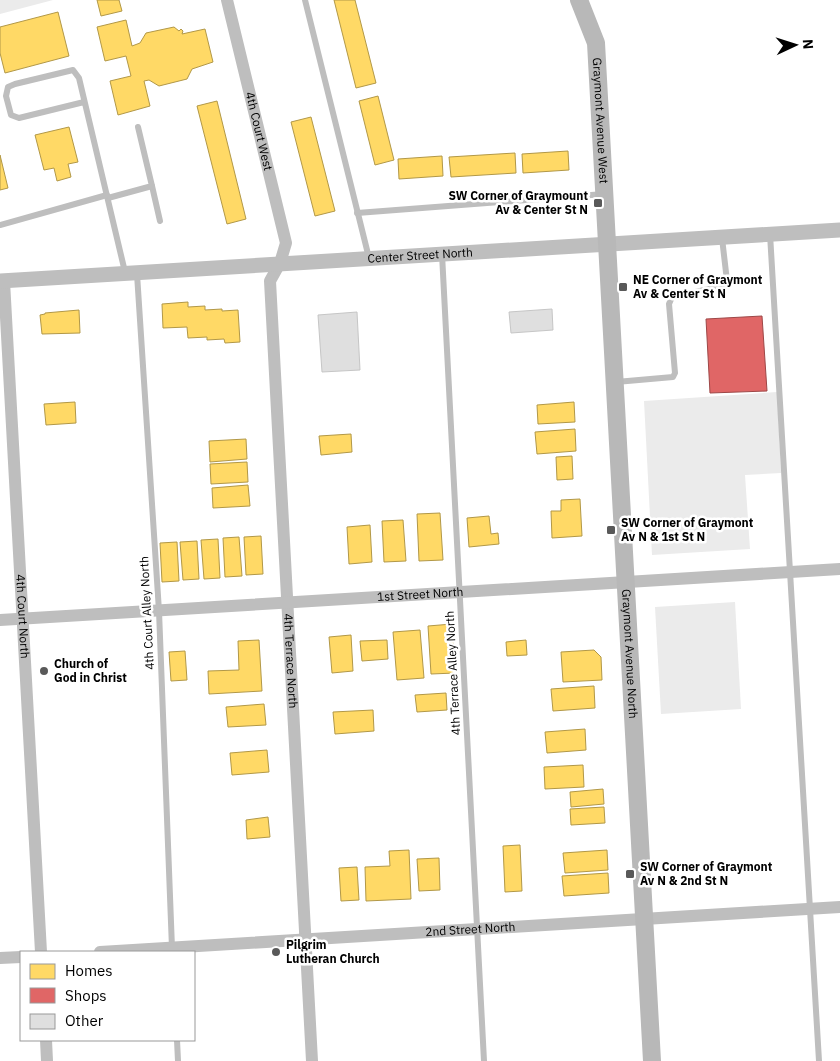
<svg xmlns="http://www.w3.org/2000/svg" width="840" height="1061" viewBox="0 0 840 1061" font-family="'IBM Plex Sans',sans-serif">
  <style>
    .green { fill: #ebebeb }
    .homes { fill: #ffd966; stroke: #b29847 }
    .shops { fill: #e06666; stroke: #9d4747 }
    .building { fill: #dfdfdf; stroke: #c6c6c6 }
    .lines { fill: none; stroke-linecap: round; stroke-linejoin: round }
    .service { stroke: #bebebe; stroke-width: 6 }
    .minor { stroke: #bebebe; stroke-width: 12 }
    .tertiary { stroke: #bebebe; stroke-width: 15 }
    .secondary { stroke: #b8b8b8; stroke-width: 18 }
    .poi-dot { fill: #595959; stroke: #fff; stroke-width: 2 }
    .labels { text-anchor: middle; stroke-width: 5; stroke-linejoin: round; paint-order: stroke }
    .street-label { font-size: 12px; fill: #000; stroke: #fff }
    .poi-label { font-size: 12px; font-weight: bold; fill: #000; stroke: #fff; text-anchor: start }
  </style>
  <rect width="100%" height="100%" fill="#fff"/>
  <g class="green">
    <polygon points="0,0 53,0 0,14"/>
    <polygon points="777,392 781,473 745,475 750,549 652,555 644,401"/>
    <polygon points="735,602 741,709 661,714 655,607"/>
  </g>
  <g class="homes">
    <polygon points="97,0 119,0 122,11 101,16"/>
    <polygon points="334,0 355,0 376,83 356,88"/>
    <polygon points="58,12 69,56 5,73 0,53 0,27"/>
    <polygon points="126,20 132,46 140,43 146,33 174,27 179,31 181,29 183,31 182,34 205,29 213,62 192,69 187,79 159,86 149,80 144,81 150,106 118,115 110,81 131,76 126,56 105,61 97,27"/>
    <polygon points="378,96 394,160 375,165 359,101"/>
    <polygon points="217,101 246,219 227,224 197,106"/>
    <polygon points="311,117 335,211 315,216 291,122"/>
    <polygon points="69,127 78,162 68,164 71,177 57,181 54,168 44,170 35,135"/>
    <polygon points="568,151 569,170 523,173 522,154"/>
    <polygon points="515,153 516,173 451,177 449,157"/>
    <polygon points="0,155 8,188 0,190"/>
    <polygon points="442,156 443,176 399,179 398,159"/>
    <polygon points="188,302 188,307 205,306 205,310 222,309 222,311 238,310 240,342 225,343 224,339 207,340 207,337 188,338 187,327 163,328 162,304"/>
    <polygon points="79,310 80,333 42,334 40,315 45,314 45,313"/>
    <polygon points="75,402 76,423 46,425 44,404"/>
    <polygon points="574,402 575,422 538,424 537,405"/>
    <polygon points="575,429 576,451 537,454 535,432"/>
    <polygon points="351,434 352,452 321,455 319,436"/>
    <polygon points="246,439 247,459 210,462 209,441"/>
    <polygon points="572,456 573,479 557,480 556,457"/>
    <polygon points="247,462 248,482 211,484 210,464"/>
    <polygon points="248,485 250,506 213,508 212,488"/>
    <polygon points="580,499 582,536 552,538 551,511 561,511 561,500"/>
    <polygon points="440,513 443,560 419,561 417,514"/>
    <polygon points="489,516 491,534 498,533 499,544 469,547 467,518"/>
    <polygon points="403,520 406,561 384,562 382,521"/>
    <polygon points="370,525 372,562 349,564 347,527"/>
    <polygon points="261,536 263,574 246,575 244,537"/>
    <polygon points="239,537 242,576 225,577 223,538"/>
    <polygon points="218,539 220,578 204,579 201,540"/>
    <polygon points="197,541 199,579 183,580 180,542"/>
    <polygon points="177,542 179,581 162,582 160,543"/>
    <polygon points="452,624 455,673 431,674 428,626"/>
    <polygon points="420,630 424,678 397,680 393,632"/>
    <polygon points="351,635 353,671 332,673 329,637"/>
    <polygon points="259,640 262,691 209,694 208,671 239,670 238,641"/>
    <polygon points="387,640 388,659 362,661 360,641"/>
    <polygon points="526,640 527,655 507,656 506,642"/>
    <polygon points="594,650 601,657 602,680 563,682 561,652"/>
    <polygon points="185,651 187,680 171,681 169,652"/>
    <polygon points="594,686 595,708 553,711 551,689"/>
    <polygon points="446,693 447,710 417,712 415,695"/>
    <polygon points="264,704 266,725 228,727 226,707"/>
    <polygon points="373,710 374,731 335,734 333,712"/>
    <polygon points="585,729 586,750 547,753 545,732"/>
    <polygon points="267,750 269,772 232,775 230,753"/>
    <polygon points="583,765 584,787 545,789 544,767"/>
    <polygon points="603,789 604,804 571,807 570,792"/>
    <polygon points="604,807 605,823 571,825 570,809"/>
    <polygon points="268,817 270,837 247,839 246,820"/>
    <polygon points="520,845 522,891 505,892 503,846"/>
    <polygon points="409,850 411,899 366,901 365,867 390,866 389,851"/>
    <polygon points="607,850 608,870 565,873 563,853"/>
    <polygon points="439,858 440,890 419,891 417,859"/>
    <polygon points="357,867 359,900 341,901 339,868"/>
    <polygon points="608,873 609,893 564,896 562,876"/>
  </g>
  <polygon class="shops" points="762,316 767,391 710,393 706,319"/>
  <g class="building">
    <polygon points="552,309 553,330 511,333 509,312"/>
    <polygon points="357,312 360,370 322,372 318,315"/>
  </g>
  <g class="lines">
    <g class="service">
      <polyline points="305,0 369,258"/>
      <polyline points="84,102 19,118 11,115 6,96 8,87 15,84 73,70 79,78 125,272"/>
      <polyline points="152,186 160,221"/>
      <polyline points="108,198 152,186 138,127"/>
      <polyline points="357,213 604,194"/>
      <polyline points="0,225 107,195"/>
      <polyline points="770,234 819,1061"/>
      <polyline points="442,254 484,1061"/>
      <polyline points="137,274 159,611 172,948"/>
      <polyline points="616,382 673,377 675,373 669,304 672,297 723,286 727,281 722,238"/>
      <polyline points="177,1040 178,1061"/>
    </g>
    <g class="minor">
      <path id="s1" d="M227,0l59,243 -6,20 -10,18 42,780"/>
      <path id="s2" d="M4,281l37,671"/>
      <path id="s3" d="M0,620l840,-51"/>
      <path id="s4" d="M100,952l740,-45"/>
      <polyline points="0,958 21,957"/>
      <polyline points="46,1040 47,1061"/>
    </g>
    <path class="tertiary" id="s5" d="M0,281l840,-51"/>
    <path class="secondary" id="s6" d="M579,0l17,43 56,1018"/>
  </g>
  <g class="poi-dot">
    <rect x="593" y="198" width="10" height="10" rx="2.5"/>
    <rect x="618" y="282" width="10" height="10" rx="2.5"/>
    <rect x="606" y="525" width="10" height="10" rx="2.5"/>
    <circle cx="44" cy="671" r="5"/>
    <rect x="625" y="869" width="10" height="10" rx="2.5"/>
    <circle cx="276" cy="952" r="5"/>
  </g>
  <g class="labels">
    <g class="street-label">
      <text dy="4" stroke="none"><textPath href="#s6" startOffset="124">Graymont Avenue West</textPath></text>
      <text dy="4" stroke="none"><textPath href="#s1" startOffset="135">4th Court West</textPath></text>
      <text dy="4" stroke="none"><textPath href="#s5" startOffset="421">Center Street North</textPath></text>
      <text dy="4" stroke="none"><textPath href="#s3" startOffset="421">1st Street North</textPath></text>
      <text transform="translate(147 613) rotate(-93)" y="4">4th Court Alley North</text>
      <text dy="4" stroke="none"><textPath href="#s2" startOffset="336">4th Court North</textPath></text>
      <text dy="4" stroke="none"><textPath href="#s6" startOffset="658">Graymont Avenue North</textPath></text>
      <text dy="4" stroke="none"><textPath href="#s1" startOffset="672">4th Terrace North</textPath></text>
      <text transform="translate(453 673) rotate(-93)" y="4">4th Terrace Alley North</text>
      <text dy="4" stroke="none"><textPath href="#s4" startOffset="371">2nd Street North</textPath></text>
    </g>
    <g class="poi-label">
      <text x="588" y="200" text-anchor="end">SW Corner of Graymount<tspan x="588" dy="14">Av &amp; Center St N</tspan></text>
      <text x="633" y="284">NE Corner of Graymont<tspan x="633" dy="14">Av &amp; Center St N</tspan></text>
      <text x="621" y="527">SW Corner of Graymont<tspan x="621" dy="14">Av N &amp; 1st St N</tspan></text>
      <text x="54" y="668">Church of<tspan x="54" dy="14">God in Christ</tspan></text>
      <text x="640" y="871">SW Corner of Graymont<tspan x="640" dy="14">Av N &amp; 2nd St N</tspan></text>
      <text x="286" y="949">Pilgrim<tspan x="286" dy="14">Lutheran Church</tspan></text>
    </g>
  </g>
  <rect x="20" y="951" width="175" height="90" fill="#ffffff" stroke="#999999"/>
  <rect x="30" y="964" width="25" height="15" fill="#ffd966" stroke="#999999"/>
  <text x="65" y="976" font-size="15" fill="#000000">Homes</text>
  <rect x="30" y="988" width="25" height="15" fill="#e06666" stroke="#999999"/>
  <text x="65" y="1001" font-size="15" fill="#000000">Shops</text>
  <rect x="30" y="1014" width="25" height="15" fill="#dfdfdf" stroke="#999999"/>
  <text x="65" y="1026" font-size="15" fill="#000000">Other</text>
  <g transform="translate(795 45) rotate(86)" stroke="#ffffff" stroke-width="4" paint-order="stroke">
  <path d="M0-4L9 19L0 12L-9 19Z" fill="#000000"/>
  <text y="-8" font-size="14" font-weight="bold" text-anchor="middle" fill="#000000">N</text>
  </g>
</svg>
